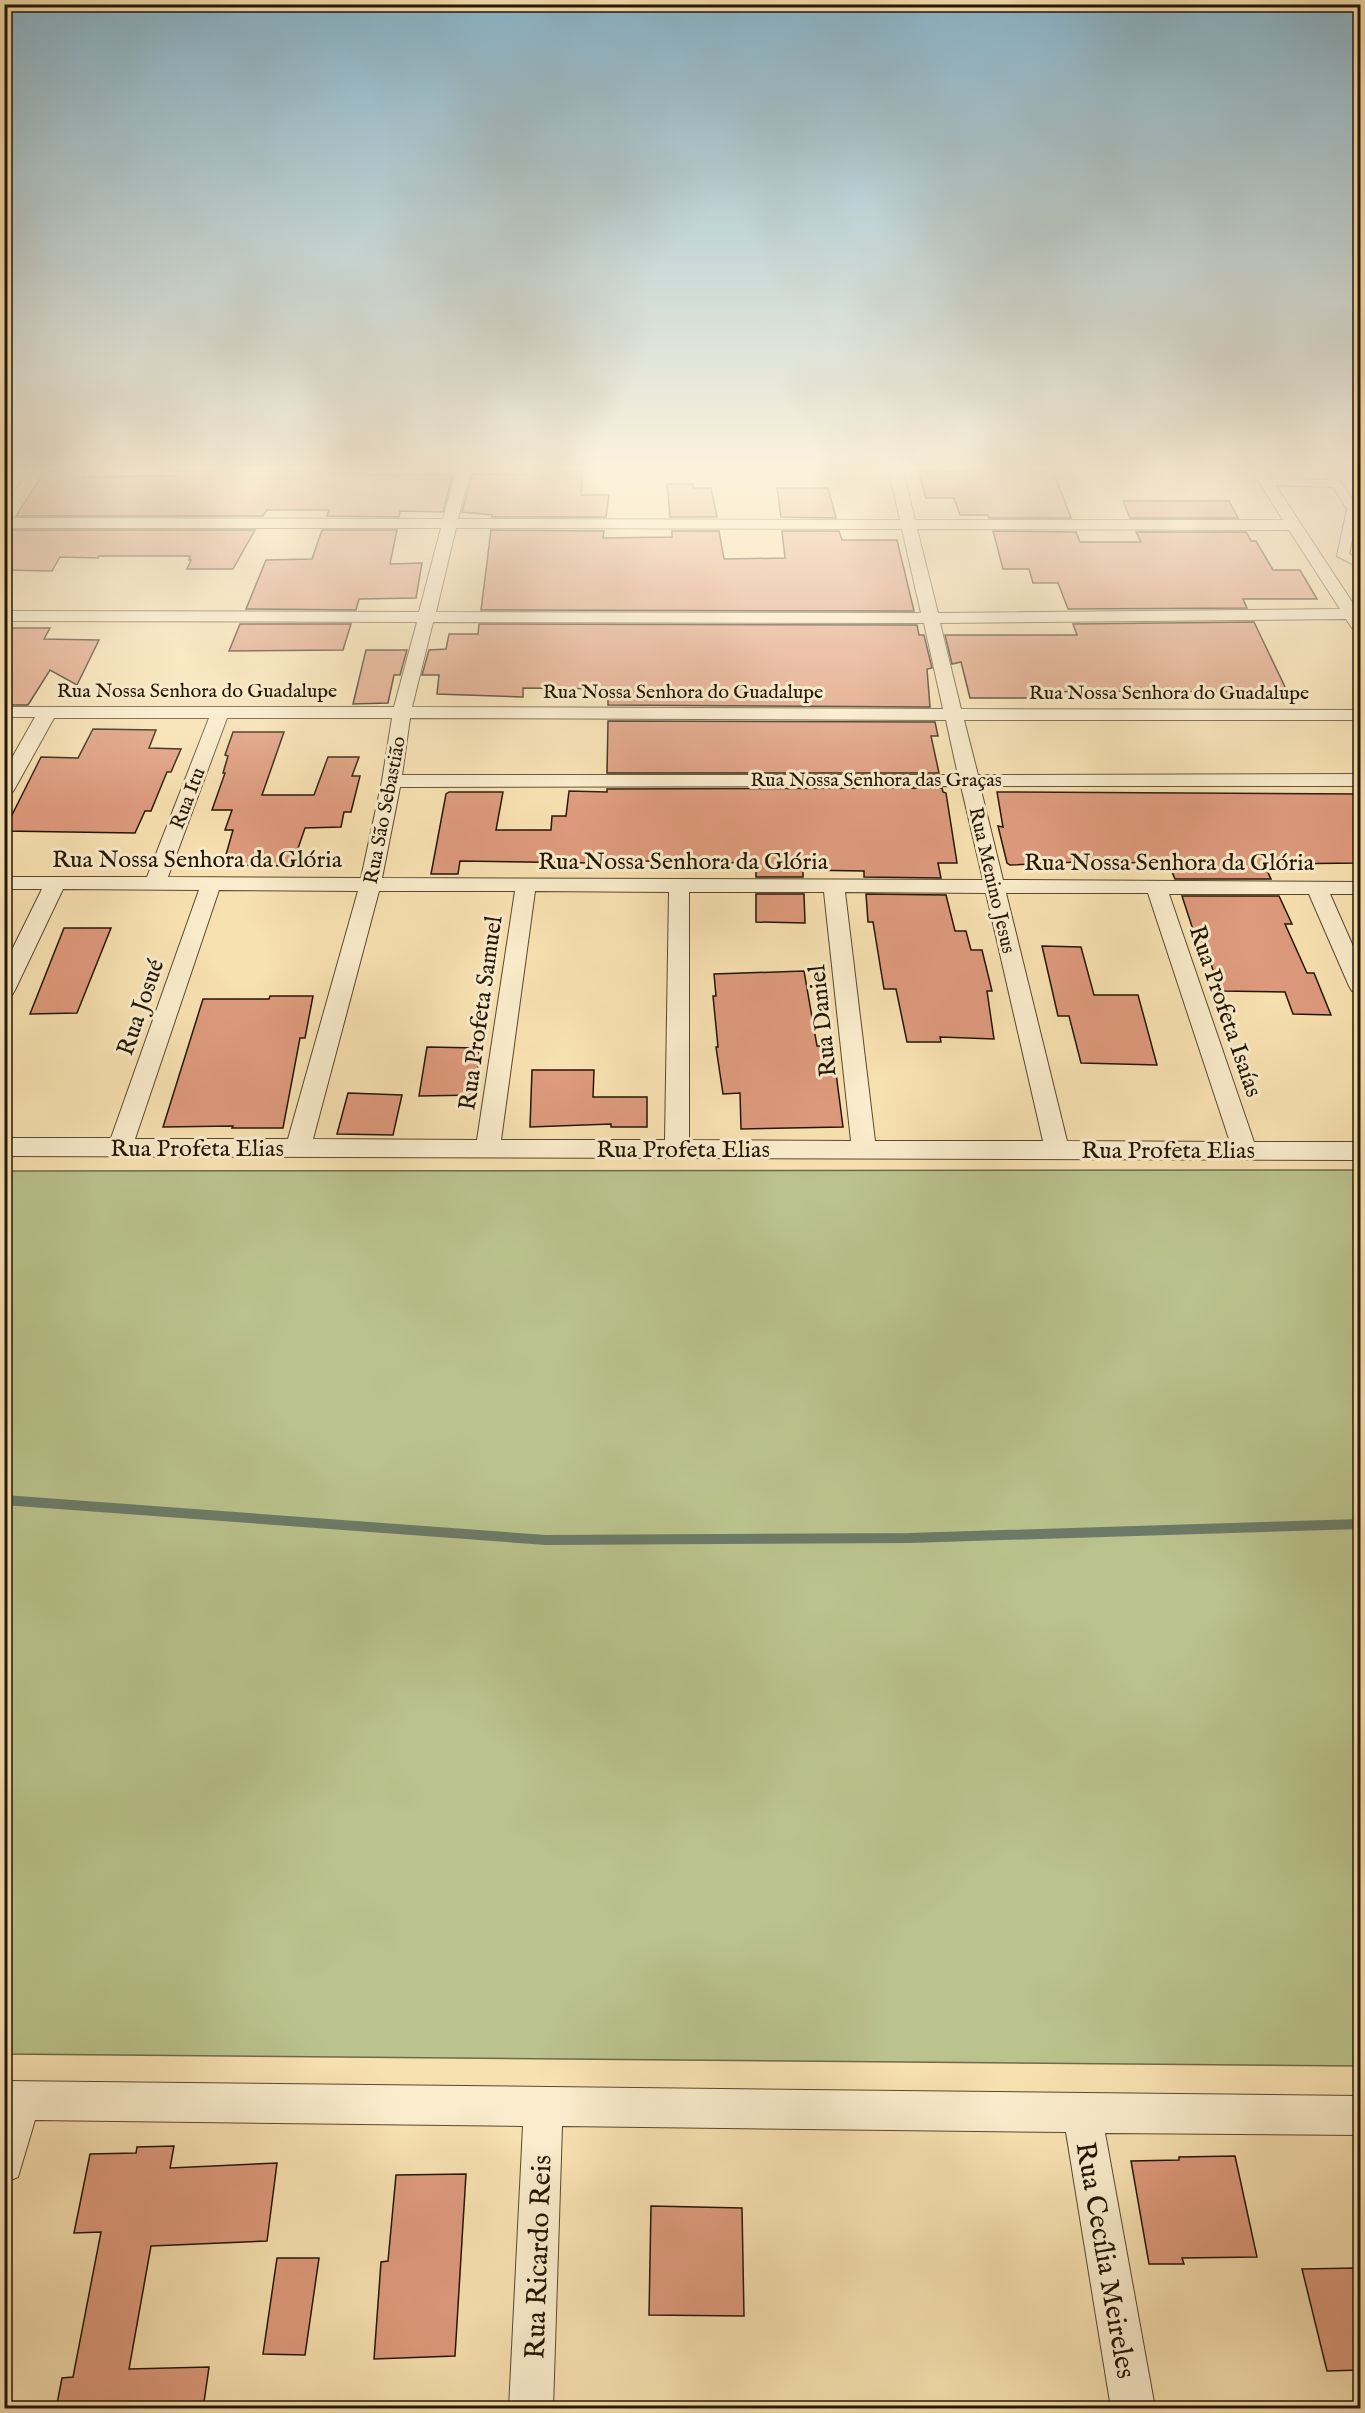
<svg xmlns="http://www.w3.org/2000/svg" width="1365" height="2413" viewBox="0 0 1365 2413" font-family="'IM FELL English',serif">
  <style>
    .green { fill: #bac38d; stroke: #6e6c48; stroke-width: 1.5 }
    .lines { fill: none; stroke-linecap: round; stroke-linejoin: round }
    .stream { stroke: #6c7b68; stroke-width: 10 }
    .building { fill: #de9a7d; stroke: #231604; stroke-width: 1.5 }
    .pedestrian-casing { stroke: #58492f; stroke-width: 2 }
    .minor-casing { stroke: #58492f; stroke-width: 2 }
    .pedestrian { fill: #faeccc; fill-rule: evenodd }
    .minor { fill: #faeccc; fill-rule: evenodd }
    .labels { text-anchor: middle; stroke-width: 6; stroke-linejoin: round; paint-order: stroke }
    .far-street-label { font-size: 20px; fill: #231604; stroke: #faeccc }
    .street-label { font-size: 24px; fill: #231604; stroke: #faeccc }
    .near-street-label { font-size: 28px; fill: #231604; stroke: #faeccc }
  </style>
  <rect width="100%" height="100%" fill="#f8e1b1"/>
  <filter id="stains"><feTurbulence type="fractalNoise" baseFrequency=".00333" numOctaves="4"/><feColorMatrix values="0 0 0 0 .2 0 0 0 0 .09 0 0 0 0 .02 0 0 0 .5 -.17"/></filter>
  <radialGradient id="worn" r=".72"><stop offset=".6" stop-color="#630" stop-opacity="0"/><stop offset="1" stop-color="#630" stop-opacity=".3"/></radialGradient>
  <polygon class="green" points="1360,1170 1360,2066 5,2054 5,1171"/>
  <g class="lines">
    <polyline class="stream" points="4,1500 546,1540 909,1538 1360,1524"/>
  </g>
  <g class="building">
    <polygon points="45,471 86,471 82,477 175,476 178,471 325,471 323,473 364,473 363,475 453,474 443,512 400,511 399,517 327,516 329,510 267,510 263,516 16,516"/>
    <polygon points="559,471 583,471 581,495 609,495 606,517 492,517 492,515 462,512 472,474 531,474 532,472 559,472"/>
    <polygon points="918,471 1053,471 1071,518 989,518 988,515 960,515 954,498 926,498"/>
    <polygon points="667,484 693,484 693,488 711,488 717,517 670,517"/>
    <polygon points="777,488 828,488 836,518 781,517"/>
    <polygon points="1123,501 1229,501 1238,518 1130,518"/>
    <polygon points="8,530 255,530 233,569 187,569 191,560 189,560 190,556 99,556 98,558 60,557 52,571 4,570 4,538"/>
    <polygon points="322,530 397,530 390,564 422,563 416,598 359,599 356,610 246,609 266,560 312,559"/>
    <polygon points="491,530 604,531 603,538 672,537 672,531 719,531 724,559 785,558 782,531 839,531 842,540 897,540 914,611 481,610"/>
    <polygon points="993,531 1076,532 1080,542 1141,542 1136,532 1246,532 1251,541 1256,541 1273,570 1300,570 1317,599 1243,599 1247,608 1068,609 1058,583 1033,583 1029,569 1003,569"/>
    <polygon points="1254,622 1286,689 1257,689 1258,692 1087,691 1058,692 1059,698 970,698 961,662 952,664 945,635 1077,635 1073,624"/>
    <polygon points="240,624 351,624 343,650 229,651"/>
    <polygon points="479,624 917,625 919,635 924,635 932,668 927,669 930,707 608,705 608,689 523,688 523,697 437,694 439,675 422,675 429,650 446,649 449,634 478,634"/>
    <polygon points="4,628 50,628 44,639 99,640 77,685 50,670 28,705 4,705"/>
    <polygon points="366,650 407,650 400,675 394,675 388,703 353,704"/>
    <polygon points="608,721 935,722 938,736 931,736 939,773 607,773"/>
    <polygon points="93,729 156,730 149,748 181,749 171,772 167,772 151,811 145,811 135,833 4,831 41,757 78,758"/>
    <polygon points="233,732 284,732 262,795 314,795 328,757 359,757 352,776 360,776 351,812 344,812 341,827 305,828 292,866 223,865 233,830 225,830 232,810 212,810 225,773 223,773 228,756 225,755"/>
    <polygon points="942,788 943,792 946,793 957,863 938,863 941,878 864,877 864,871 803,870 803,877 756,877 756,863 693,862 693,865 669,865 669,861 597,861 596,863 460,861 458,874 431,874 446,794 449,792 503,792 496,830 551,830 552,816 566,816 569,791 607,792 607,789"/>
    <polygon points="997,792 1360,794 1360,863 1264,864 1271,879 1175,879 1169,865 1157,863 1077,862 1010,865 1007,863 998,826 1003,827"/>
    <polygon points="756,894 804,894 805,923 756,922"/>
    <polygon points="866,894 946,895 955,931 966,931 971,950 982,950 992,991 987,991 994,1039 940,1037 941,1042 907,1042 896,989 884,989 873,922 868,922"/>
    <polygon points="1182,896 1279,896 1292,924 1285,924 1307,973 1314,973 1331,1015 1293,1014 1285,992 1220,991 1205,946 1198,945"/>
    <polygon points="64,928 111,928 77,1013 30,1014"/>
    <polygon points="1042,946 1081,947 1094,995 1138,995 1157,1065 1081,1063 1069,1016 1058,1016"/>
    <polygon points="804,971 817,1046 829,1046 832,1073 836,1073 843,1127 741,1129 740,1093 723,1094 716,1047 718,1047 713,996 716,996 714,974"/>
    <polygon points="270,996 313,996 305,1038 300,1038 283,1128 232,1128 233,1126 163,1127 203,999 269,999"/>
    <polygon points="427,1047 479,1048 476,1095 419,1096"/>
    <polygon points="532,1070 594,1070 593,1097 647,1097 647,1127 611,1127 611,1124 530,1127"/>
    <polygon points="348,1093 402,1095 393,1135 337,1134"/>
    <polygon points="174,2146 170,2168 277,2163 267,2241 151,2246 129,2369 209,2367 203,2409 56,2409 62,2378 73,2377 101,2232 74,2233 90,2154 136,2153 137,2147"/>
    <polygon points="1235,2156 1257,2257 1182,2258 1184,2264 1149,2264 1131,2161 1179,2160 1179,2157"/>
    <polygon points="466,2174 455,2356 374,2359 381,2262 388,2261 396,2175"/>
    <polygon points="651,2206 742,2208 744,2316 649,2315"/>
    <polygon points="277,2258 319,2258 305,2355 263,2354"/>
    <polygon points="1357,2268 1360,2280 1360,2370 1327,2371 1302,2269"/>
  </g>
  <g class="lines">
    <g class="pedestrian-casing">
      <polygon id="pedestrian" points="1322,471 1333,471 1359,509 1349,554 1360,560 1360,568 1337,556 1347,509 1333,487 1266,485 1260,482 1266,479 1329,480"/>
    </g>
    <g class="minor-casing">
      <g id="minor">
        <polygon points="13,471 27,471 9,498 4,499 4,483"/>
        <path d="M456,471h14l-12,48 442,1 -11,-49h14l12,49h368l-31,-49h14l94,143v14h-8l-6,-9 -406,4 21,86 399,1v10h-396l14,55 382,-1v12h-380l23,94 357,2v12h-30l30,68v31l-8,-2 -3,-5 -40,-92h-140l85,248h106v18l-1356,-4v-18h107l88,-248 -136,-1 -48,101 -3,5 -8,2v-31l38,-77h-38v-12h143l62,-159h-155l-40,72 -3,4 -7,2v-24l31,-55h-31v-10h390l23,-85 -413,-1v-10l415,1 22,-84h-437v-10l439,1zM456,528l446,1 19,84 -485,-1zM917,529l372,1 51,79 -402,4zM433,622l491,1 19,86 -531,-2zM227,718h165l-10,63 -21,97 -193,-1zM410,718l536,2 12,55h-556zM961,786l22,94 -601,-2 18,-91zM219,890l139,1 -70,248h-153zM379,891h136l-38,249 -164,-1zM535,891l134,1 -4,248h-164zM689,892h135l27,249 -162,-1zM845,892l141,1 57,248h-168zM1006,893h142l82,249 -163,-1z"/>
        <polygon points="4,2081 1360,2096 1360,2135 1105,2133 1155,2408 1111,2408 1066,2132 562,2126 553,2408 509,2408 523,2126 35,2120 18,2177 4,2183"/>
      </g>
    </g>
    <use href="#pedestrian" class="pedestrian"/>
    <use href="#minor" class="minor"/>
  </g>
  <linearGradient id="sky" x2="0" y2="1"><stop stop-color="#8ab8d0"/><stop offset="0.58" stop-color="#fcf2dc"/><stop offset="1" stop-color="#fcf2dc" stop-opacity="0"/></linearGradient>
  <rect width="1365" height="808" fill="url(#sky)"/>
  <g class="labels">
    <g class="far-street-label">
      <text x="197" y="697">Rua Nossa Senhora do Guadalupe</text>
      <text x="683" y="698">Rua Nossa Senhora do Guadalupe</text>
      <text x="1169" y="699">Rua Nossa Senhora do Guadalupe</text>
      <text x="876" y="786">Rua Nossa Senhora das Graças</text>
      <text transform="translate(187 798) rotate(-69)" y="7">Rua Itu</text>
      <text transform="translate(384 810) rotate(-79)" y="7">Rua São Sebastião</text>
      <text transform="translate(993 880) rotate(77)" y="7">Rua Menino Jesus</text>
    </g>
    <g class="street-label">
      <text x="197" y="867">Rua Nossa Senhora da Glória</text>
      <text x="683" y="869">Rua Nossa Senhora da Glória</text>
      <text x="1169" y="870">Rua Nossa Senhora da Glória</text>
      <text transform="translate(140 1007) rotate(-71)" y="8">Rua Josué</text>
      <text transform="translate(1226 1011) rotate(71)" y="8">Rua Profeta Isaías</text>
      <text transform="translate(480 1013) rotate(-82)" y="8">Rua Profeta Samuel</text>
      <text transform="translate(822 1021) rotate(-96)" y="8">Rua Daniel</text>
      <text x="197" y="1156">Rua Profeta Elias</text>
      <text x="683" y="1157">Rua Profeta Elias</text>
      <text x="1168" y="1158">Rua Profeta Elias</text>
    </g>
    <g class="near-street-label">
      <text transform="translate(537 2257) rotate(-88)" y="10">Rua Ricardo Reis</text>
      <text transform="translate(1107 2260) rotate(80)" y="10">Rua Cecília Meireles</text>
    </g>
  </g>
  <rect width="1365" height="2413" fill="none" stroke="#f8e1b1" stroke-width="24"/>
  <rect x="6" y="6" width="1353" height="2401" fill="none" stroke="#231604" stroke-width="3"/>
  <rect x="12" y="12" width="1341" height="2389" fill="none" stroke="#231604" stroke-width="1.5"/>
  <rect width="100%" height="100%" filter="url(#stains)"/>
  <rect width="100%" height="100%" fill="url(#worn)"/>
</svg>
